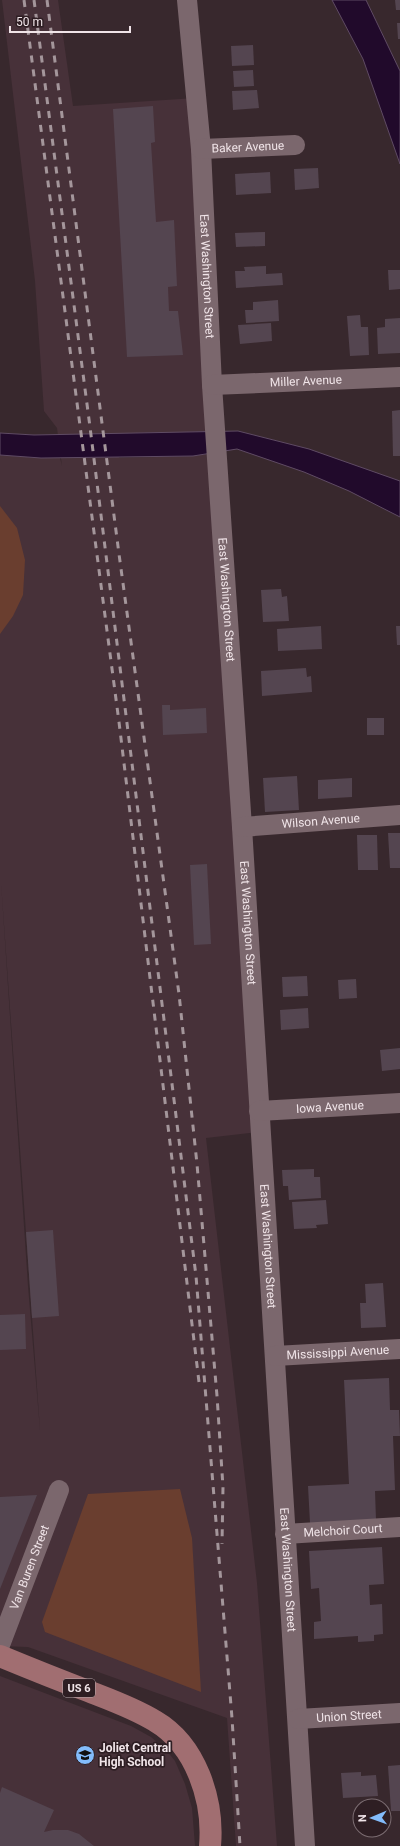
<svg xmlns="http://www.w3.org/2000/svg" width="400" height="1846" viewBox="0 0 400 1846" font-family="Roboto,sans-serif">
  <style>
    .built { fill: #473139; fill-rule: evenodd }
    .green { fill: #6a3e2f }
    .water { fill: #210a2b; stroke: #5f4b64 }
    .building { fill: #544550 }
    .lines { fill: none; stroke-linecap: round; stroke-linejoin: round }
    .minor { stroke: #7b676d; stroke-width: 20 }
    .major { stroke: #a16e71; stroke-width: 22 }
    .rail { stroke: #a4969b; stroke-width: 3; stroke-dasharray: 7 7; stroke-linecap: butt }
    .labels { text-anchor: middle; stroke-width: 3.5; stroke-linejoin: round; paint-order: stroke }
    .shield { fill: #2e1e23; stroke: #b6a9ad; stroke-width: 1 }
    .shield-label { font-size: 11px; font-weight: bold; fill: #f0e4e8 }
    .street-label { font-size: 12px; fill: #f0e4e8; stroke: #2e1e23 }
    .poi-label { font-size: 12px; font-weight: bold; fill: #f0e4e8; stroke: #2e1e23; text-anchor: start }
  </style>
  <rect width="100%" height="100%" fill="#38282d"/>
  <g class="built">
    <path d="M2,0h56l15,106 123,-8 16,334 -96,2 3,24 74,-2 22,-3 44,679 -53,6 51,445 20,263h-41l-9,-128 -199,-71 -28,-1v-1191l41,3h19l2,8 -5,-38 -13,-17 -9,-130zM1,882l39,547v1l-12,-144z"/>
    <polygon points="0,1676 131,1726 151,1737 166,1750 175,1761 185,1784 192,1808 195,1846 0,1846"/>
  </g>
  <g class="green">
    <polygon points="0,506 17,528 25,560 23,595 13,616 0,634"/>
    <polygon points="180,1489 192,1538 201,1692 45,1632 42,1622 88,1494"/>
  </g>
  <g class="water">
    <polygon points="332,0 366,0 400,71 400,164 363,59"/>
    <polygon points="238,431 309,449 400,481 400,517 349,491 304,472 237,449 193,456 41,458 0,455 0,433 34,435"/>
  </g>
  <g class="building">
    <polygon points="395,0 400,0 400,10 396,10"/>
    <polygon points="397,23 400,23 400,39 398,39"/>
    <polygon points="253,45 254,65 232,66 231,46"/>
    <polygon points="253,70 254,86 234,87 233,71"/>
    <polygon points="257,90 259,108 233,110 232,91"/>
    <polygon points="153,106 155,142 151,143 156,222 174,220 177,286 168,287 169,311 178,311 183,355 127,357 113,109"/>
    <polygon points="318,168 319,188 295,190 294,169"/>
    <polygon points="270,172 271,193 236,195 235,174"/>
    <polygon points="265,232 265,246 236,247 235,233"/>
    <polygon points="266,266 266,274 282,273 283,285 236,288 235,271 245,271 244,267"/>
    <polygon points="388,270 400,270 400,289 389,290"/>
    <polygon points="278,300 279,321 246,323 245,310 253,310 253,302"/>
    <polygon points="360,315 361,327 368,327 369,355 350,356 347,316"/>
    <polygon points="400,318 400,353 378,354 377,328 385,327 385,319"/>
    <polygon points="271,323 272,341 240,344 238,325"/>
    <polygon points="400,410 400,456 393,456 392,411"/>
    <polygon points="281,589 282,597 287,596 289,621 263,622 261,590"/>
    <polygon points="321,626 322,649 278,651 277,629"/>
    <polygon points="396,626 400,626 400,645 397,645"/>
    <polygon points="306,668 307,677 311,676 312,692 262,696 261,671"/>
    <polygon points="162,705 170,705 170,710 206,708 207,733 163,735"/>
    <rect x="367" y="718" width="17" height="17"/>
    <polygon points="297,776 299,810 265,812 263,778"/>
    <polygon points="352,778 352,797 318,799 318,780"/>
    <polygon points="388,833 400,833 400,868 390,868"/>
    <polygon points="357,835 377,835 378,870 358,870"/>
    <polygon points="207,864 211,944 194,945 190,865"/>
    <polygon points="307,976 308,996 283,997 282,977"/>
    <polygon points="356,979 357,998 339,999 338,980"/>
    <polygon points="308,1008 309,1028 281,1030 280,1010"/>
    <polygon points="400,1048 400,1069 382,1071 380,1050"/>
    <polygon points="314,1169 314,1177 320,1177 321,1198 289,1200 288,1186 283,1186 282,1170"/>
    <polygon points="326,1200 328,1224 316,1225 317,1228 294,1229 292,1202"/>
    <polygon points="53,1230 59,1316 32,1318 26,1232"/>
    <polygon points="383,1283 386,1327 361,1328 360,1303 366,1303 365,1284"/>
    <polygon points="25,1314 26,1349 0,1350 0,1315"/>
    <polygon points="389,1378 390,1410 399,1410 400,1436 393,1436 395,1490 375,1491 376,1520 310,1523 308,1486 349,1484 344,1380"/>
    <polygon points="37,1495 0,1589 0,1497"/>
    <polygon points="382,1547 384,1584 369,1585 370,1605 382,1604 383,1634 374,1635 374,1641 358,1642 358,1636 314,1639 314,1622 321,1621 319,1588 311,1589 309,1551"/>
    <polygon points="400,1765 400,1811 391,1811 388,1766"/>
    <polygon points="361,1772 361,1776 376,1775 378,1796 343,1798 341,1773"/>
    <polygon points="2,1787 54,1810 44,1832 53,1830 68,1830 79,1834 94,1846 0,1846 0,1793"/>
  </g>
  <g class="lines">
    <g class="minor">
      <path id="s1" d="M187,0l14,149 11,236 30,442 63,1019"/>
      <path id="s2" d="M201,149l94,-4"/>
      <path id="s3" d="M212,385l188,-8"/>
      <path id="s4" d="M242,827l158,-12"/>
      <path id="s5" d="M259,1111l141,-8"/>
      <path id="s6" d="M275,1356l125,-7"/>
      <path id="s7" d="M285,1534l115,-7"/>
      <path id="s8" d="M0,1645l59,-155"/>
      <path id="s9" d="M298,1719l102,-6"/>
    </g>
    <path class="major" d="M0,1656c29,12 59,24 88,35 23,9 46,17 67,30 41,24 59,79 55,125"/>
    <g class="rail">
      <polyline points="24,0 119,722 199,1382"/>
      <polyline points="34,0 90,427 196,1276 232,1718 240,1846"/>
      <polyline points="47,0 119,554 179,994 197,1164 217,1396 223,1487 222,1544"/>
    </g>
  </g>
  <defs>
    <g id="school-disc" transform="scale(1)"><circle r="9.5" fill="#83bcfb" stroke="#2e1e23"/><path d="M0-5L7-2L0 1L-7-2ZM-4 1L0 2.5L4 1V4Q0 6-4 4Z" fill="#111"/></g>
  </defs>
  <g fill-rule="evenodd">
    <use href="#school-disc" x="85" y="1755"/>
  </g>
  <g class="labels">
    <rect class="shield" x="63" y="1679" width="32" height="18" rx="3"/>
    <g class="shield-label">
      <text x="79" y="1692">US 6</text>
    </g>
    <g class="street-label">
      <text dy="4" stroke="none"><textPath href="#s2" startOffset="47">Baker Avenue</textPath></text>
      <text dy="4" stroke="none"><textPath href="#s1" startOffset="277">East Washington Street</textPath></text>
      <text dy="4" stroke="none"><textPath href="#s3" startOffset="94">Miller Avenue</textPath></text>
      <text dy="4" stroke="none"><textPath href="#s1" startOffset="601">East Washington Street</textPath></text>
      <text dy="4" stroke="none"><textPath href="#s4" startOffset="79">Wilson Avenue</textPath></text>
      <text dy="4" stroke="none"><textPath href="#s1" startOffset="925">East Washington Street</textPath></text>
      <text dy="4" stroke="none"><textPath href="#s5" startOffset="71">Iowa Avenue</textPath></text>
      <text dy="4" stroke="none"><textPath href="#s1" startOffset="1249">East Washington Street</textPath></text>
      <text dy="4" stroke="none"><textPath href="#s6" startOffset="63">Mississippi Avenue</textPath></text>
      <text dy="4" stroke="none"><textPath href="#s7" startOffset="58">Melchoir Court</textPath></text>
      <text dy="4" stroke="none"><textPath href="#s8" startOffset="83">Van Buren Street</textPath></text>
      <text dy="4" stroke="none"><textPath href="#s1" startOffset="1573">East Washington Street</textPath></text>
      <text dy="4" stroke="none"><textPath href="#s9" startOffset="51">Union Street</textPath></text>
    </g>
    <g class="poi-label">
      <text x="99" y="1752">Joliet Central<tspan x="99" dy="14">High School</tspan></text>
    </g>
  </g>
  <g transform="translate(372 1818) rotate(268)"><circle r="19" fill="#2e1e23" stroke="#7c6d72"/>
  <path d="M0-3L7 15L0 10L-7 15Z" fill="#83bcfb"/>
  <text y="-6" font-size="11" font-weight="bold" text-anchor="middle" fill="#f0e4e8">N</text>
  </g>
  <path d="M10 26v6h120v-6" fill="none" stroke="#f0e4e8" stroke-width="2"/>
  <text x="16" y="26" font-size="12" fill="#f0e4e8" stroke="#2e1e23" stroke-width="3" paint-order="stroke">50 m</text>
</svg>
